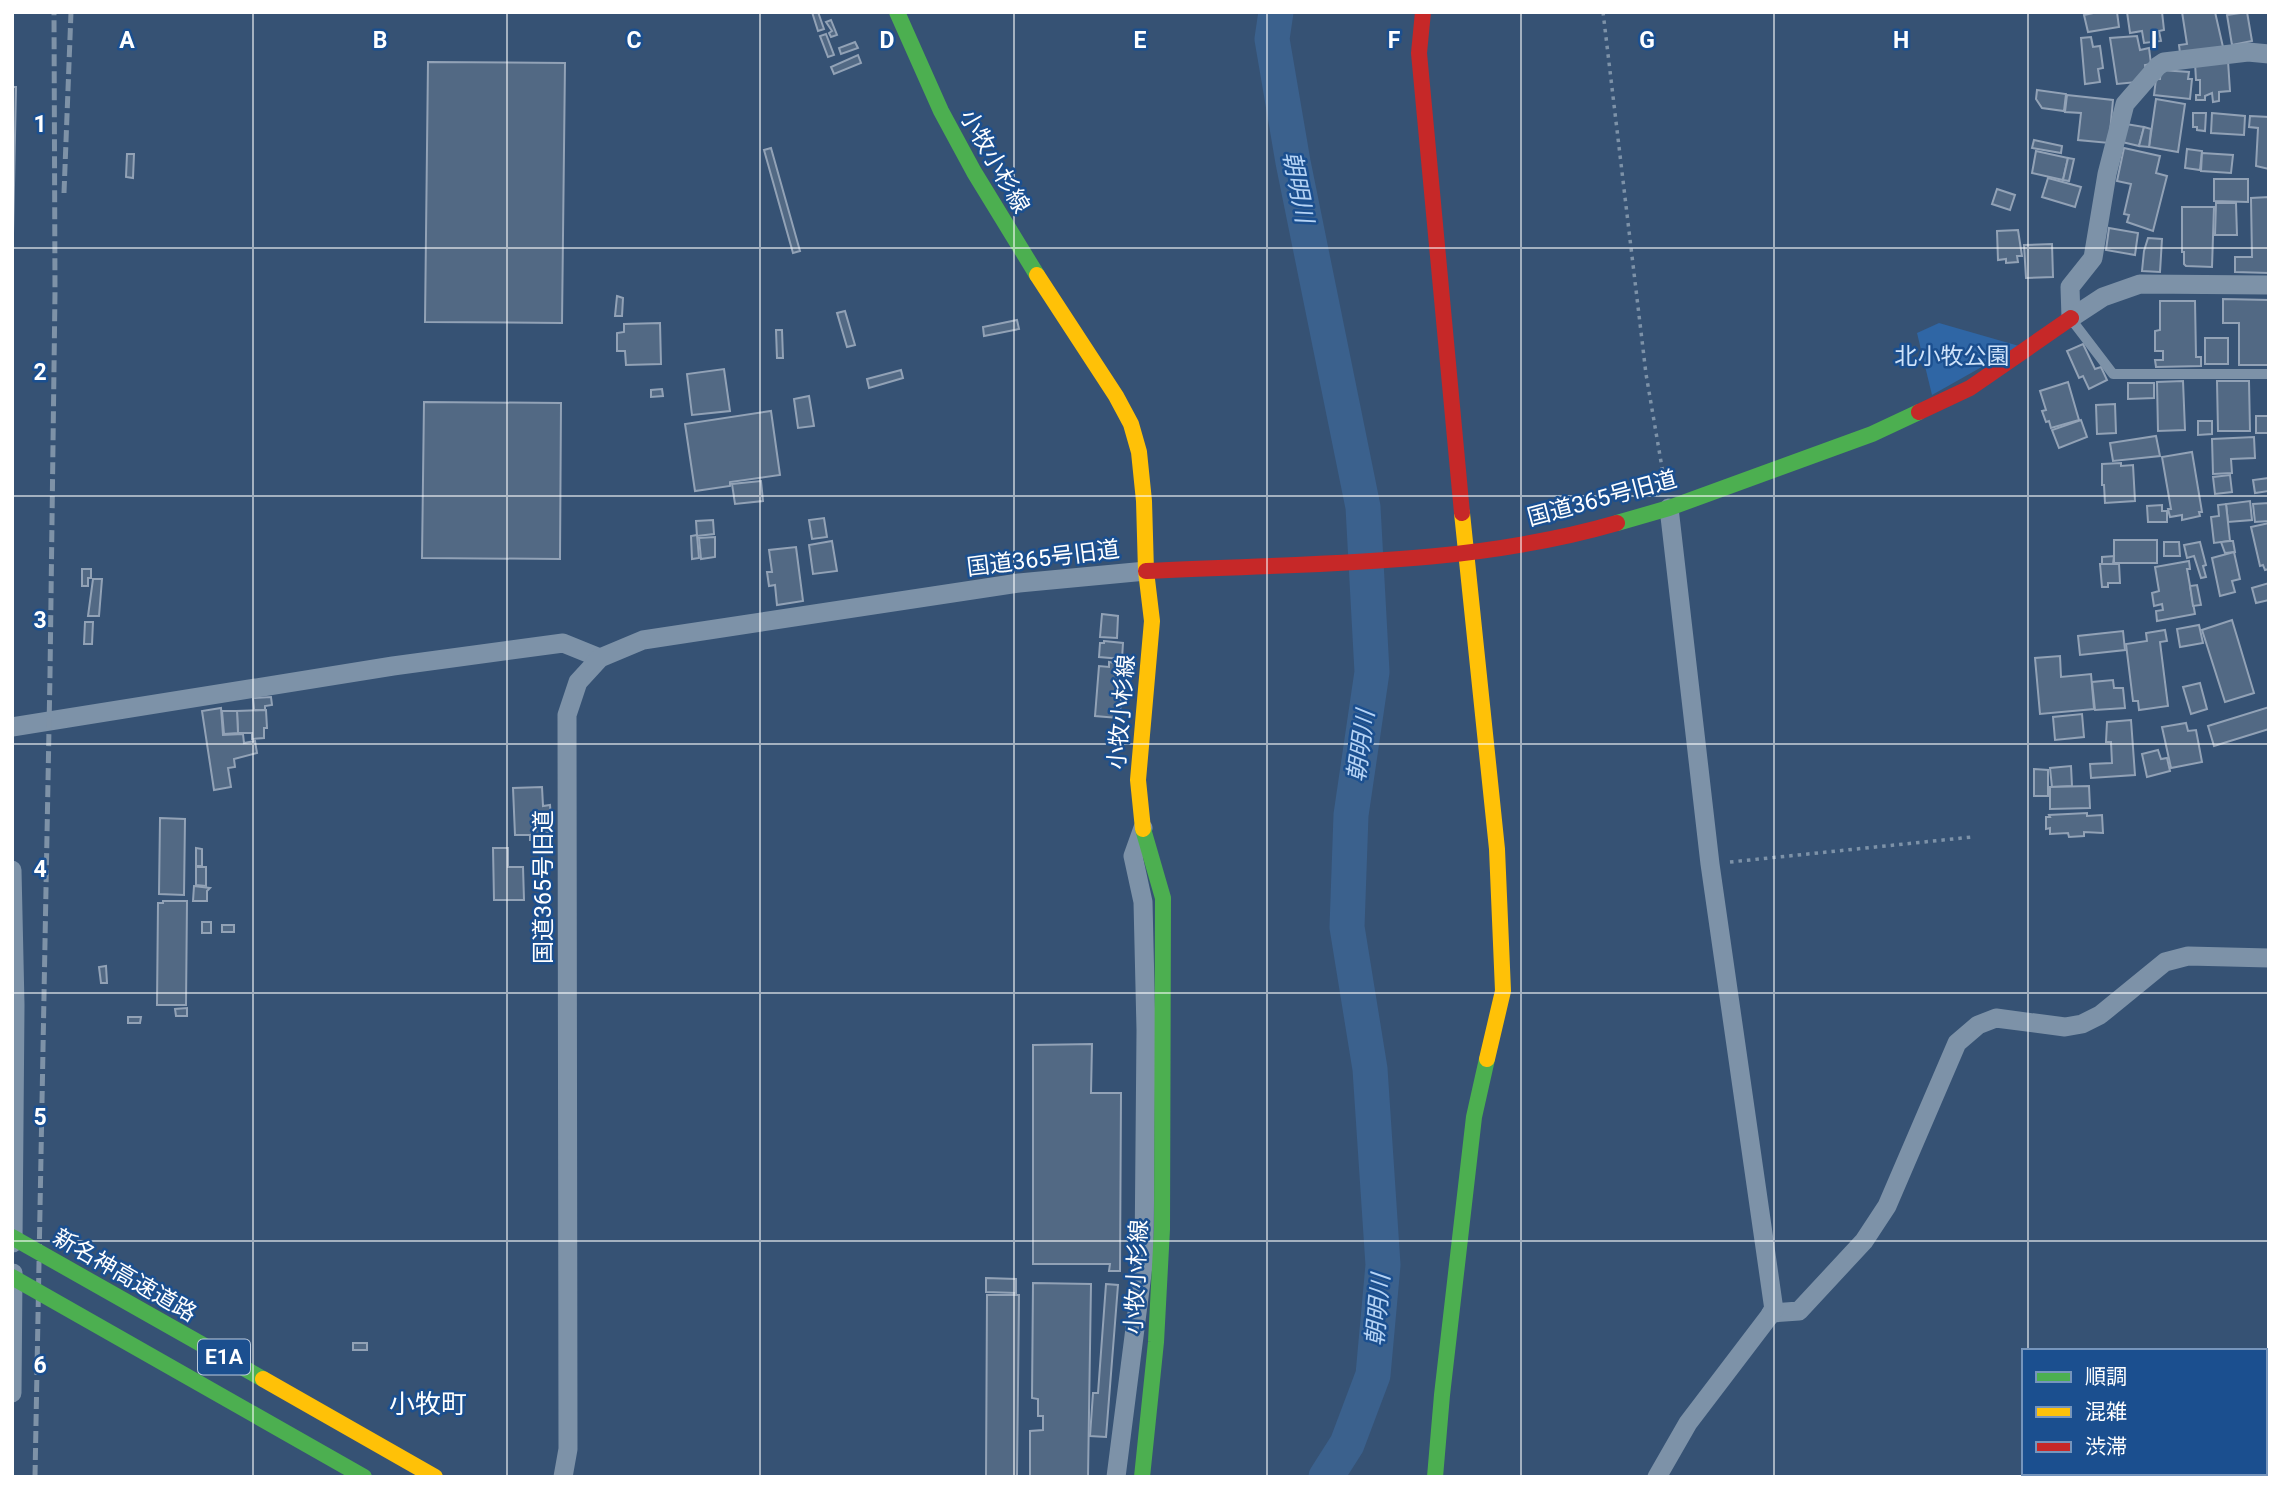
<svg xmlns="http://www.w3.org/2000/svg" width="2281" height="1489" viewBox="0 0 2281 1489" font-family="Roboto,'Noto Sans JP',sans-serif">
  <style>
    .green { fill: #2f66a5 }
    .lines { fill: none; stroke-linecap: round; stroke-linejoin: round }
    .river { stroke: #3b618d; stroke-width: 35 }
    .building { fill: #526984; stroke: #92a2b6; stroke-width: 2 }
    .path { stroke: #7d92a8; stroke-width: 3.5; stroke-dasharray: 3.5 5; stroke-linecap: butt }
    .lane { stroke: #7d92a8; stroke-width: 10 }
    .street { stroke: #7d92a8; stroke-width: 19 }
    .fast { stroke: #4caf50; stroke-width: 16 }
    .slow { stroke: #ffc107; stroke-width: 16 }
    .jam { stroke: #c62828; stroke-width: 16 }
    .rail { stroke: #7e92a7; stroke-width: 5; stroke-dasharray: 12 5; stroke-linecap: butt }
    .fast-bridge { stroke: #4caf50; stroke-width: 16 }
    .slow-bridge { stroke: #ffc107; stroke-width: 16 }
    .grid { fill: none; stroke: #fff; stroke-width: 2; stroke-opacity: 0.55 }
    .labels { text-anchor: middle; stroke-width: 5; stroke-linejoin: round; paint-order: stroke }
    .shield { fill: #1b4f8f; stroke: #bbcadd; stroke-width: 2 }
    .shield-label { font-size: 21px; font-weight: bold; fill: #fff }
    .street-label { font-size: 23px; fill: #fff; stroke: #1b4f8f }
    .park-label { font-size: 23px; fill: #cfe3fa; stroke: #1b4f8f }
    .water-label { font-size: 24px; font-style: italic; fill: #b5d3f5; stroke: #1b4f8f }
    .quarter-label { font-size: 26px; fill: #fff; stroke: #1b4f8f }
    .grid-label { font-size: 23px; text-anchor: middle; font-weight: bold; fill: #fff; stroke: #1b4f8f; stroke-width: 5; stroke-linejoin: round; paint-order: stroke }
  </style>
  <rect width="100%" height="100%" fill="#365274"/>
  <polygon class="green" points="1939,323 2019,346 1932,395 1917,333"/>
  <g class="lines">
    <polyline class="river" points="1276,12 1272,39 1293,162 1363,507 1372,672 1351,815 1347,927 1370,1069 1383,1265 1373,1375 1347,1444 1326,1477"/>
  </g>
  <g class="building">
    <polygon points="812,12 818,12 824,29 818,31"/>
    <polygon points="2098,12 2117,12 2119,27 2088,32 2084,15"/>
    <polygon points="2127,12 2162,12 2164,30 2159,31 2161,41 2144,43 2142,31 2130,33"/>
    <polygon points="2182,12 2215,12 2223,47 2180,53 2179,45 2187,44"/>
    <polygon points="2247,12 2252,41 2232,45 2227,15"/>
    <polygon points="831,20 837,35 831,37 829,33 832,31 826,22"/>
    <polygon points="826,34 834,55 828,57 820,36"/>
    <polygon points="2137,36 2140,50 2149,48 2151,64 2145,65 2146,72 2137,82 2117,84 2110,38"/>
    <polygon points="2091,37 2093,47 2100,46 2103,68 2098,69 2100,82 2085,84 2081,38"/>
    <polygon points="855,42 858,48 841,54 839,48"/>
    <polygon points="858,55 861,63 834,74 831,67"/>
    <polygon points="2228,61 2230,91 2219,92 2219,101 2213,102 2212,93 2205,96 2205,100 2196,100 2196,95 2200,95 2200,80 2196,80 2195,63"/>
    <polygon points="428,62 565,63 562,323 425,322"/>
    <polygon points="2161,70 2189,72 2188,79 2192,79 2190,99 2154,95 2156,79 2160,79"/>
    <polygon points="12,87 16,87 13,234 12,234"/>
    <polygon points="2037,90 2066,94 2064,111 2042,108 2036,99"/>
    <polygon points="2067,95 2113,100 2109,143 2078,140 2081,113 2065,112"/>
    <polygon points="2156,99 2185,104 2178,152 2149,147"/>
    <polygon points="2193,113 2206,113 2205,131 2197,130 2197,127 2193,127"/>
    <polygon points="2212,113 2245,116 2244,135 2211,133"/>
    <polygon points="2250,116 2269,117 2269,169 2256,166 2258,128 2249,127"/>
    <polygon points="2126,124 2144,127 2139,146 2122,142"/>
    <polygon points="2144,127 2151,129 2149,147 2139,146"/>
    <polygon points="2034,140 2062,146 2061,153 2032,148"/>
    <polygon points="771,148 800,251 793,253 764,150"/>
    <polygon points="2124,148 2160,156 2156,173 2167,176 2153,231 2127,222 2129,215 2124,214 2131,184 2117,181"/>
    <polygon points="2187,149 2202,151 2200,170 2185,168"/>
    <polygon points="2036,151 2068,158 2063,180 2032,173"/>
    <polygon points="2202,153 2233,155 2231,173 2201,171"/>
    <polygon points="127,154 134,154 133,178 126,177"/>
    <polygon points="2068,158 2074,159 2069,181 2063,180"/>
    <polygon points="2048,178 2081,187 2075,207 2042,197"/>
    <polygon points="2214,179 2248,179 2248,202 2214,201"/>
    <polygon points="1997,189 2015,195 2010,210 1992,204"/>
    <polygon points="2269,197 2269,273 2235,272 2235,257 2252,257 2251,198"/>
    <polygon points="2216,203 2236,203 2237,235 2215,235"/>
    <polygon points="2182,207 2214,207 2212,267 2186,266 2184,264 2184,252 2182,252"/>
    <polygon points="2109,228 2138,233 2135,255 2106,250"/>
    <polygon points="2018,230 2022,256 2017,256 2018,262 2006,263 2006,259 1998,260 1997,231"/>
    <polygon points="2148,238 2162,239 2160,272 2142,271 2144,251"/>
    <polygon points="2052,244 2053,277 2026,278 2024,245"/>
    <polygon points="617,296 623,298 622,316 615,316"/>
    <polygon points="2223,299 2269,300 2269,365 2239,365 2239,323 2223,323"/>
    <polygon points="2160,301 2195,301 2196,357 2201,357 2201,366 2156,367 2155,360 2163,360 2163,351 2155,351 2155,331 2160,330"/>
    <polygon points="845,311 855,345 847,347 837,313"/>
    <polygon points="1017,320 1019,329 984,336 983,327"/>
    <polygon points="660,323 661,364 626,365 625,351 617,351 617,333 624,332 624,324"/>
    <polygon points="776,330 782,330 783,358 777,358"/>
    <rect x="2205" y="338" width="23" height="26"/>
    <polygon points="2083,344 2095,369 2101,367 2107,380 2089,389 2083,376 2079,378 2067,351"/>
    <polygon points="724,369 730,411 692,415 687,374"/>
    <polygon points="901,370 903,378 869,388 867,379"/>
    <polygon points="2183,381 2185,430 2158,431 2157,382"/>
    <polygon points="2217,381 2249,381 2250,431 2218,431"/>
    <polygon points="2068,382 2079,420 2051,428 2049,421 2046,422 2042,411 2046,410 2040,391"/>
    <polygon points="2128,383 2154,383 2154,398 2128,399"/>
    <polygon points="662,389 663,396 651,397 651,390"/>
    <polygon points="809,396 814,426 798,428 794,399"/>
    <polygon points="424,402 561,403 560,559 422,558"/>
    <polygon points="2115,404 2116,433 2097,434 2096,405"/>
    <polygon points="771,411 780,475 730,482 730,486 695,491 685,424"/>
    <rect x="2256" y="416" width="13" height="17"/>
    <polygon points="2081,420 2087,437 2059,448 2052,430"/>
    <polygon points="2198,421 2212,421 2212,434 2198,435"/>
    <polygon points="2156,436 2160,456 2113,461 2110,443"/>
    <polygon points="2254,437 2255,458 2231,459 2232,473 2213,474 2212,439"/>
    <polygon points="2192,452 2202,512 2199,512 2200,516 2182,520 2182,515 2170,517 2168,509 2171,509 2162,457"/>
    <polygon points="2121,463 2121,466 2133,465 2135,501 2105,503 2104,485 2102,485 2102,464"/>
    <polygon points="2230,475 2232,492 2215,494 2213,477"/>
    <polygon points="2269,478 2269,491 2255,493 2253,480"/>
    <polygon points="761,481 763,501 735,504 732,484"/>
    <polygon points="2250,501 2252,520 2228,522 2226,504"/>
    <polygon points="2269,503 2269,521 2255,522 2253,504"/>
    <polygon points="2226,504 2230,541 2214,543 2211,517 2219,516 2218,505"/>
    <polygon points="2162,505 2162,511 2167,511 2167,522 2148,522 2147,506"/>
    <polygon points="824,518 827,537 812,539 809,520"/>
    <polygon points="713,520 714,534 697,536 696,521"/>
    <polygon points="2269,523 2269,569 2265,570 2263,565 2260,566 2251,527"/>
    <polygon points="697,535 699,558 692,559 691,536"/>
    <polygon points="715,537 715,557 701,559 699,538"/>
    <rect x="2114" y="540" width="43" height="23"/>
    <polygon points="832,541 837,571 813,574 809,545"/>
    <polygon points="2230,541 2233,541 2235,552 2225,553 2221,542"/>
    <polygon points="2164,542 2179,542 2180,556 2164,556"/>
    <polygon points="2200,542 2206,565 2203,566 2206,577 2201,578 2194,556 2187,558 2184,545"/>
    <polygon points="796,547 803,601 777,605 775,585 769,586 767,572 772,572 769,550"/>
    <polygon points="2234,552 2240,579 2232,581 2235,592 2220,596 2212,558"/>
    <polygon points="2114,556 2113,564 2102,564 2102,557"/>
    <polygon points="2189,561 2190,569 2187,569 2195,614 2157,621 2156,611 2163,610 2162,604 2154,606 2152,593 2159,591 2155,567"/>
    <polygon points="2100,564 2119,564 2120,583 2108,583 2108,587 2102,587"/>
    <polygon points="82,569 91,569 91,578 88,578 88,586 82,586"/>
    <polygon points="93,579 102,579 99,616 88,616"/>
    <polygon points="2269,583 2269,600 2256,603 2252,588"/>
    <polygon points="2197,585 2201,605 2193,606 2190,586"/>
    <polygon points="1102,614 1118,616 1117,638 1100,637"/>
    <polygon points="2232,620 2254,693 2225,702 2202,630"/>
    <polygon points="85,622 93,622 92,644 84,644"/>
    <polygon points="2199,625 2203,643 2180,647 2177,629"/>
    <polygon points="2165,630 2167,641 2160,642 2168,706 2139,710 2138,701 2133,701 2126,644 2147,641 2146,633"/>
    <polygon points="2123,631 2125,650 2080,655 2078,636"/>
    <polygon points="1104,641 1123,643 1122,659 1099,657 1100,643 1104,643"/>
    <polygon points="2060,656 2061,677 2091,674 2094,709 2040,714 2035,658"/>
    <polygon points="1109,662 1121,664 1121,668 1124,669 1120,713 1118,713 1118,718 1095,716 1099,666 1109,667"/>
    <polygon points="2113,680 2114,688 2123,688 2125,708 2095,710 2092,682"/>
    <polygon points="2200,683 2207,709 2191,714 2183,687"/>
    <polygon points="271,697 272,705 265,706 265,710 254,710 253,698"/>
    <polygon points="2269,707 2269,729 2214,746 2208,726"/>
    <polygon points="221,708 223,735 243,734 244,743 255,741 257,753 234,759 235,767 228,768 231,787 214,790 202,711"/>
    <polygon points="266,710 267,728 264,728 264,738 252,739 252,733 238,733 237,711"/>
    <polygon points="222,711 237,711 238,733 224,734"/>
    <polygon points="2082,714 2084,737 2055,740 2053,717"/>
    <polygon points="2131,720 2135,775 2091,778 2090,764 2112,763 2111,742 2106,742 2107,722"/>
    <polygon points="2186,723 2188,731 2196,730 2202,762 2171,768 2162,727"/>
    <polygon points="2158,750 2161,759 2167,758 2170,771 2147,777 2142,754"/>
    <polygon points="2071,766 2072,786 2052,787 2050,768"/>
    <polygon points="2034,769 2048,770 2048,796 2034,796"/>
    <polygon points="2089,786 2090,808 2050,809 2050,787"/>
    <polygon points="542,787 543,806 550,805 552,832 547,833 548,839 530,840 530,835 515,835 513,788"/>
    <polygon points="2087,813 2087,816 2102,815 2103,833 2084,832 2084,836 2069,837 2068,833 2050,834 2050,828 2046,829 2046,817 2050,817 2049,815"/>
    <polygon points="160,818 185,819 184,895 159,894"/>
    <polygon points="196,848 202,849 202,866 196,866"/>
    <polygon points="493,848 508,848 508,867 523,867 524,900 494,900"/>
    <polygon points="196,867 206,867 206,886 196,885"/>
    <polygon points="194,886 210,888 207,891 207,901 193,901"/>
    <polygon points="163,901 187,901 186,1005 157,1005 158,903 163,903"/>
    <rect x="202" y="922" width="9" height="11"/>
    <rect x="222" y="925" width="12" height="7"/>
    <polygon points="106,966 107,983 101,983 99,967"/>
    <polygon points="187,1008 187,1016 176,1016 175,1009"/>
    <polygon points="128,1017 141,1017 140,1023 128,1023"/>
    <polygon points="1092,1044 1091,1093 1121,1093 1120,1271 1109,1271 1110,1264 1033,1264 1033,1045"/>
    <polygon points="986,1278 1016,1279 1016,1293 986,1292"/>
    <polygon points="1033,1283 1091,1284 1088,1477 1030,1477 1030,1431 1043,1430 1043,1416 1038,1416 1038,1399 1032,1398"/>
    <polygon points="1106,1284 1118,1285 1106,1437 1090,1436 1093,1393 1098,1393"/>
    <polygon points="987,1295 1019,1295 1017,1477 986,1477"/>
    <rect x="353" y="1343" width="14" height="7"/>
  </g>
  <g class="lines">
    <g class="path">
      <polyline points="1603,12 1646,374 1665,485"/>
      <polyline points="1730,862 1972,837"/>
    </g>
    <polyline class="lane" points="2071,319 2113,374 2269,374"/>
    <g class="street">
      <polyline points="2071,318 2070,287 2093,258 2107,174 2125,104 2158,66 2164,62 2248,52 2269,54"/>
      <polyline points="2071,318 2103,297 2140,284 2269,285"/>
      <polyline points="12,727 393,666 563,643 600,658"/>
      <polyline points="12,870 15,1005 13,1243"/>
      <polyline points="1771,1313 1799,1311 1864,1241 1887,1206 1957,1043 1978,1025 1996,1018 2065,1027 2082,1024 2100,1015 2165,962 2188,956 2269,958"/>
      <polyline points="12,1393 13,1273"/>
      <polyline points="563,1477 568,1449 567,715 578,682 600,658 643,640 1019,583 1146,571"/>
      <polyline points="1116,1477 1144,1258 1146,1030 1143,902 1133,856 1143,828"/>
      <polyline points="1657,1477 1688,1423 1774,1310 1710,864 1669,508"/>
    </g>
    <g class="fast">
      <polyline points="897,12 941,111 974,172 1037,275"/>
      <polyline points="1617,523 1669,508 1872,434 1919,412"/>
      <polyline points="1142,1477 1156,1342 1162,1229 1163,898 1143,829"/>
      <polyline points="1435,1477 1442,1395 1474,1117 1487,1059"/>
    </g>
    <g class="slow">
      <polyline points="1037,275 1116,396 1131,424 1139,452 1144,501 1146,571 1152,621 1138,780 1143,829"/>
      <polyline points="1462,513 1497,849 1503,991 1487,1059"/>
    </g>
    <g class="jam">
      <polyline points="1423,12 1419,53 1462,513"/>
      <polyline points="1919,412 1970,388 2071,318"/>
      <path d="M1146,571c157,-8 319,-4 471,-48"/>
    </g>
    <g class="rail">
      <polyline points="64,193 71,12"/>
      <polyline points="35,1477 50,675 55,291 54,12"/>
    </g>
    <g class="fast-bridge">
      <polyline points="12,1237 263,1379"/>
      <polyline points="12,1277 364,1477"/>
    </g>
    <polyline class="slow-bridge" points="263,1379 435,1477"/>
  </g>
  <path class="grid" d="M253,12v1465M507,12v1465M760,12v1465M1014,12v1465M1267,12v1465M1521,12v1465M1774,12v1465M2028,12v1339M12,248h2257M12,496h2257M12,744h2257M12,993h2257M12,1241h2257M2028,1473v4"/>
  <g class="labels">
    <rect class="shield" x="198" y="1339.5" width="52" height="35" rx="5"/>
    <g class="shield-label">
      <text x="224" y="1364">E1A</text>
    </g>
    <g class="street-label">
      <text transform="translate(995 161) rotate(60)" y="8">小牧小杉線</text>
      <text transform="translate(1602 498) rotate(-15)" y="8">国道365号旧道</text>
      <text transform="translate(1043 558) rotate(-7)" y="8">国道365号旧道</text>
      <text transform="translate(1121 712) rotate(-85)" y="8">小牧小杉線</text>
      <text transform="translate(543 887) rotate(-90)" y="8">国道365号旧道</text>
      <text transform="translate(125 1275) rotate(30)" y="8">新名神高速道路</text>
      <text transform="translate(1136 1277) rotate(-87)" y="8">小牧小杉線</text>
    </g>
    <g class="park-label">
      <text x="1952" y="364">北小牧公園</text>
    </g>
    <g class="water-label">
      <text transform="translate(1298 187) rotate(79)" y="8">朝明川</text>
      <text transform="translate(1361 746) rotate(-82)" y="8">朝明川</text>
      <text transform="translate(1378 1310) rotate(-85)" y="8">朝明川</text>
    </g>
    <g class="quarter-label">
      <text x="428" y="1413">小牧町</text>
    </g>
  </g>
  <g class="grid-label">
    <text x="127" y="48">A</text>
    <text x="380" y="48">B</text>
    <text x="634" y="48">C</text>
    <text x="887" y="48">D</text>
    <text x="1140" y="48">E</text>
    <text x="1394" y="48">F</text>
    <text x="1647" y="48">G</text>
    <text x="1901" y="48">H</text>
    <text x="2154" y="48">I</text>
    <text x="40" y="132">1</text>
    <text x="40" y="380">2</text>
    <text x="40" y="628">3</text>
    <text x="40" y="877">4</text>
    <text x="40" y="1125">5</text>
    <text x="40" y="1373">6</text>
  </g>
  <rect width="2281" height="1489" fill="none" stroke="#ffffff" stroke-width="28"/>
  <rect x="2022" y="1349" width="245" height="126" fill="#1b4f8f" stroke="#7695bc" stroke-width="2"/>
  <rect x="2036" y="1372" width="35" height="10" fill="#4caf50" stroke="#7695bc" stroke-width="2"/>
  <text x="2085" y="1384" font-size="21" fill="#ffffff">順調</text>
  <rect x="2036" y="1407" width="35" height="10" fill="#ffc107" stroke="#7695bc" stroke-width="2"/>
  <text x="2085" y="1419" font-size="21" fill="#ffffff">混雑</text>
  <rect x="2036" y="1442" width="35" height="10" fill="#c62828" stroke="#7695bc" stroke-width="2"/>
  <text x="2085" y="1454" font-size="21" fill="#ffffff">渋滞</text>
</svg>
